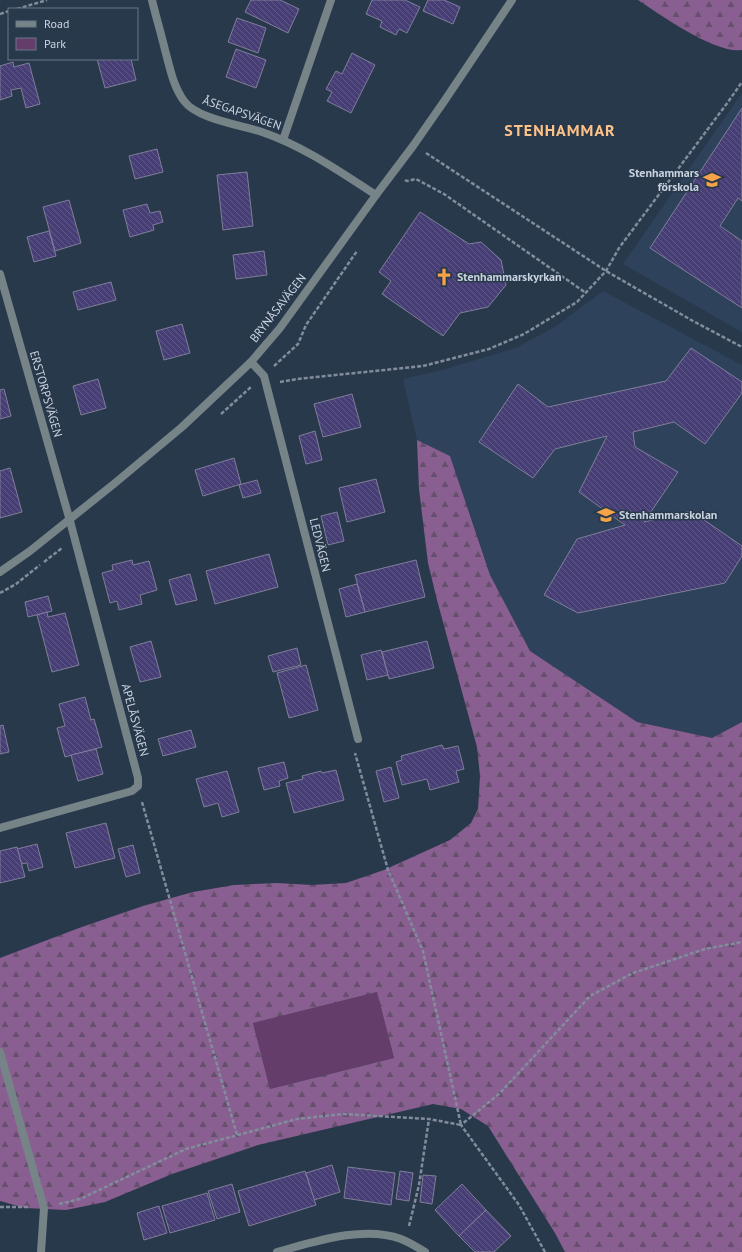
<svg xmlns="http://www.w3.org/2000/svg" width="742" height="1252" viewBox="0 0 742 1252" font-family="'PT Sans',sans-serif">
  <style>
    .built { fill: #2e425b }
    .green { fill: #653d6b }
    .forest { fill: url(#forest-firs); fill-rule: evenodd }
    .building { fill: url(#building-back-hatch); stroke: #807e99 }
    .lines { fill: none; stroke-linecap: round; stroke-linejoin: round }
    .path { stroke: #818d9d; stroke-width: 2.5; stroke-dasharray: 4 2; stroke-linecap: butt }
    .lane { stroke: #768488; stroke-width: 8 }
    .street { stroke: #768488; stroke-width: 8 }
    .labels { text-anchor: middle; stroke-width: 3; stroke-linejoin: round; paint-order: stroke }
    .street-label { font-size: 12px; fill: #cad4e0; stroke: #29394c }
    .poi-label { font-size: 12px; font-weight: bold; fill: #cad4e0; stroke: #29394c; text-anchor: start }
    .district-label { font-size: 16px; font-weight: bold; letter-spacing: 1px; fill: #fec289; stroke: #29394c }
  </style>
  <defs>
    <pattern id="forest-firs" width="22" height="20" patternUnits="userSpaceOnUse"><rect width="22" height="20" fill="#895e90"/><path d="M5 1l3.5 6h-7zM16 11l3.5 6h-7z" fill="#67506d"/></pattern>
    <pattern id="building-back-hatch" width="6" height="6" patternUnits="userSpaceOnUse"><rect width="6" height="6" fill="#463e75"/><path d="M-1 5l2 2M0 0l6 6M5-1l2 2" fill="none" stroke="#5f5988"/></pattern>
  </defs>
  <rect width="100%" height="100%" fill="#29394c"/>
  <g class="built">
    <polygon points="742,93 742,332 623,264"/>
    <polygon points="603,291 742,365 742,722 712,738 637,722 530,651 490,575 450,456 417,440 403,379 442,370 516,348 556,326"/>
  </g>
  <polygon class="green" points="377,992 394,1058 270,1089 253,1023"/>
  <g class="forest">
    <path d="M638,0h104v50c-27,4 -81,-35 -104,-50z"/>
    <path d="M417,440l33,16 40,119 40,76 107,71 75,16 30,-16v530h-177l-10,-19 -67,-107 -27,-17 -28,-5 -175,41 -86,29 -67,28 -39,8 -41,-2 -25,-7v-243l79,-30 64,-22 50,-14 41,-7 43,-2 35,2 34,-2 38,-13 66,-30 21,-17 7,-14 2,-33 -3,-29 -40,-147 -9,-37 -9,-74zM377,992l17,66 -124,31 -17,-66z"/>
  </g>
  <g class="building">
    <polygon points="251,0 280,0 299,9 288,33 245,12"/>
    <polygon points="372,0 405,0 420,7 407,33 399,29 396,35 380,27 382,21 366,14"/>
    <polygon points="428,0 444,0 460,7 453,24 423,11"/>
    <polygon points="237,18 266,28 258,53 228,42"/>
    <polygon points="236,49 266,60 256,88 226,77"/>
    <polygon points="352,53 375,65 351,113 327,101 332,92 326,89 336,71 342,74"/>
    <polygon points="97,59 131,59 136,80 105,88"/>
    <polygon points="13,62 14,67 29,63 40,104 26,108 21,88 11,90 12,96 0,100 0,66"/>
    <polygon points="742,108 742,201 738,198 720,226 742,241 742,308 650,248"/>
    <polygon points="157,149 163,172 135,179 129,156"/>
    <polygon points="247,172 253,226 223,230 217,175"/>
    <polygon points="69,200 81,243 55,251 43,207"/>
    <polygon points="147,204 150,213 160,211 163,222 153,225 154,230 130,237 123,210"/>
    <polygon points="420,212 469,244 481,242 501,260 506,285 488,307 460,313 443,336 382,294 391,281 379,272"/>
    <polygon points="49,231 56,256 34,262 27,237"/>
    <polygon points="264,251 267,275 236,279 233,255"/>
    <polygon points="111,282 116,300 78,310 73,292"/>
    <polygon points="182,324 190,353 164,360 156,331"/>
    <polygon points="691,348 742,382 742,393 705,444 674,422 633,432 635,447 678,472 644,522 691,511 742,546 742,556 725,583 578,613 544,595 577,539 625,525 579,492 607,436 555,449 533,478 479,442 518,384 548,407 666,381"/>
    <polygon points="98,379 106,408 81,415 73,386"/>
    <polygon points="4,389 11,416 0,419 0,390"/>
    <polygon points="352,394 361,427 323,437 314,404"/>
    <polygon points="315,431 322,460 306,464 299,436"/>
    <polygon points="234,458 241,484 203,496 195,470"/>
    <polygon points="10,468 22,512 0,518 0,471"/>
    <polygon points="376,479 385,512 347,522 339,488"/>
    <polygon points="257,480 261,493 243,498 239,485"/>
    <polygon points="337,512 344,541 328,545 321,516"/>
    <polygon points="269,554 278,587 215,604 206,571"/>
    <polygon points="132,560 133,565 149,561 157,590 140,595 142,604 119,610 117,601 110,603 102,573 113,570 112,565"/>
    <polygon points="416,560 425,597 365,612 355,575"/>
    <polygon points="190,574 197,600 176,605 169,580"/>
    <polygon points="357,584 365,612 346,617 339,589"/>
    <polygon points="48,596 52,611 28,617 25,602"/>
    <polygon points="47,612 48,617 65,613 79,665 52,672 37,615"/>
    <polygon points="151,641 161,677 140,682 130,647"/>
    <polygon points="427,641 434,668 389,679 382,652"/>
    <polygon points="297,648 301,665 273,672 268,656"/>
    <polygon points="381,650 388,675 367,680 361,655"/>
    <polygon points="306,665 318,710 289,718 277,673"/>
    <polygon points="85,697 91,720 94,719 102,747 65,757 57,728 65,726 59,704"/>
    <polygon points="3,725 9,752 0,754 0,726"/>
    <polygon points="191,730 196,747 163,756 158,739"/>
    <polygon points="442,745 444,749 458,746 464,769 456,771 459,782 430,790 427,779 402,785 396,762 402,760 401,756"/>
    <polygon points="96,749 103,774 78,781 71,755"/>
    <polygon points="284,762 288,778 279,781 280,786 264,790 258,768"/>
    <polygon points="391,767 399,798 384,802 376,771"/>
    <polygon points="336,770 344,800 294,813 286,783 303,779 302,776 321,771 322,773"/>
    <polygon points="227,771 239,812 222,817 218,803 204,807 196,779"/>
    <polygon points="106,823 115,858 75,868 66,833"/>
    <polygon points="37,844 43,867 29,871 27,863 21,864 17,849"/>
    <polygon points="133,845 140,873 126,877 118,849"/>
    <polygon points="17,847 25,877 0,883 0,851"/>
    <polygon points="332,1165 340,1192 314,1200 306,1173"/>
    <polygon points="348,1167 395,1173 391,1205 344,1198"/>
    <polygon points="305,1171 316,1205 249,1226 238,1191"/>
    <polygon points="400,1171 413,1173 409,1201 396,1199"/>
    <polygon points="423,1175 436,1176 432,1204 420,1202"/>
    <polygon points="232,1184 240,1212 217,1219 208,1191"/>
    <polygon points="462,1184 486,1210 459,1236 435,1210"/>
    <polygon points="207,1193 215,1220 170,1233 162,1206"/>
    <polygon points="159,1206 167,1233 144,1240 137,1213"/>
    <polygon points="486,1210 511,1236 494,1252 475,1252 459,1236"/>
  </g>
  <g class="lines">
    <g class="path">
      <polyline points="17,9 47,0"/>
      <polyline points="0,14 9,11"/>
      <polyline points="426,153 606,271 693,321 742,347"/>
      <polyline points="405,180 407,181 416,179 444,194 586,293"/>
      <polyline points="274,366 298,344 306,325 357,251"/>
      <polyline points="280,382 297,379 423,366 489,349 524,334 577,302 606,271 619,248 728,102 742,82"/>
      <polyline points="221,414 251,387"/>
      <polyline points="44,562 62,548"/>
      <polyline points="0,593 16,584 40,565"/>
      <polyline points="142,802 237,1135"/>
      <polyline points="59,1204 80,1199 186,1149 297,1119 343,1114 429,1119 461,1125 423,951 388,870 355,753"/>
      <polyline points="0,1207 28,1207"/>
      <polyline points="409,1226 419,1185 429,1119"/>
      <polyline points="545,1252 519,1205 461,1125 499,1094 590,996 633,973 705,949 742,942"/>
    </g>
    <polyline class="lane" points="0,1052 44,1208 41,1252"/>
    <g class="street">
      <path d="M152,0c4,17 9,33 13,50 5,18 8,36 19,51 13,18 57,24 78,31 41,14 77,39 114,63"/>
      <polyline points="283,140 331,0"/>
      <polyline points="0,274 70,521 138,778 138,786 132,791 0,828"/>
      <polyline points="251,362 264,376 358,739"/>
      <polyline points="0,572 30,551 115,483 182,427 251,362 280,328 376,195 413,146 445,100 512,0"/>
      <path d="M277,1252c37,-10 86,-27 124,-13 8,3 16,8 24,13"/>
    </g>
  </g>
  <defs>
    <g id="school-bare" transform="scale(1.38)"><path d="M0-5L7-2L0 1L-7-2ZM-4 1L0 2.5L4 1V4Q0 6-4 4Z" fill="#f6a248" stroke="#29394c" stroke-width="2.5" paint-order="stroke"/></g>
    <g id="church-bare" transform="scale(1.38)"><path d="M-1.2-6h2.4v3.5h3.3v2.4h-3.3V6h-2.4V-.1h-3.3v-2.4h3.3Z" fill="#f6a248" stroke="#29394c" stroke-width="2.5" paint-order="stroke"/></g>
  </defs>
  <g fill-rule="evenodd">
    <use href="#school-bare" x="712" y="180"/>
    <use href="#church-bare" x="444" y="277"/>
    <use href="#school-bare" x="606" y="515"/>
  </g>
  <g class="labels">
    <g class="street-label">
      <text transform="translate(242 113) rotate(19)" y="4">ÅSEGAPSVÄGEN</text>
      <text transform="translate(278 308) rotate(-52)" y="4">BRYNÅSAVÄGEN</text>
      <text transform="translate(46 394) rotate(74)" y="4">ERSTORPSVÄGEN</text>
      <text transform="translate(320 545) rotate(76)" y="4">LEDVÄGEN</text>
      <text transform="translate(135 720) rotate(75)" y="4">APELÅSVÄGEN</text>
    </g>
    <g class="poi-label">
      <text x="699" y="177" text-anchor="end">Stenhammars<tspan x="699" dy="14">förskola</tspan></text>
      <text x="457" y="281">Stenhammarskyrkan</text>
      <text x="619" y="519">Stenhammarskolan</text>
    </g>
    <g class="district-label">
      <text x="560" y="136">STENHAMMAR</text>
    </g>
  </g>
  <rect x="8" y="8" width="130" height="52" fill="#29394c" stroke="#697787"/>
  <rect x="16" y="21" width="20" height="6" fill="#768488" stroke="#697787"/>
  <text x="44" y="28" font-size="12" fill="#cad4e0">Road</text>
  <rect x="16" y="38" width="20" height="12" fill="#653d6b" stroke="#697787"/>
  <text x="44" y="48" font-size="12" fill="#cad4e0">Park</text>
</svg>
